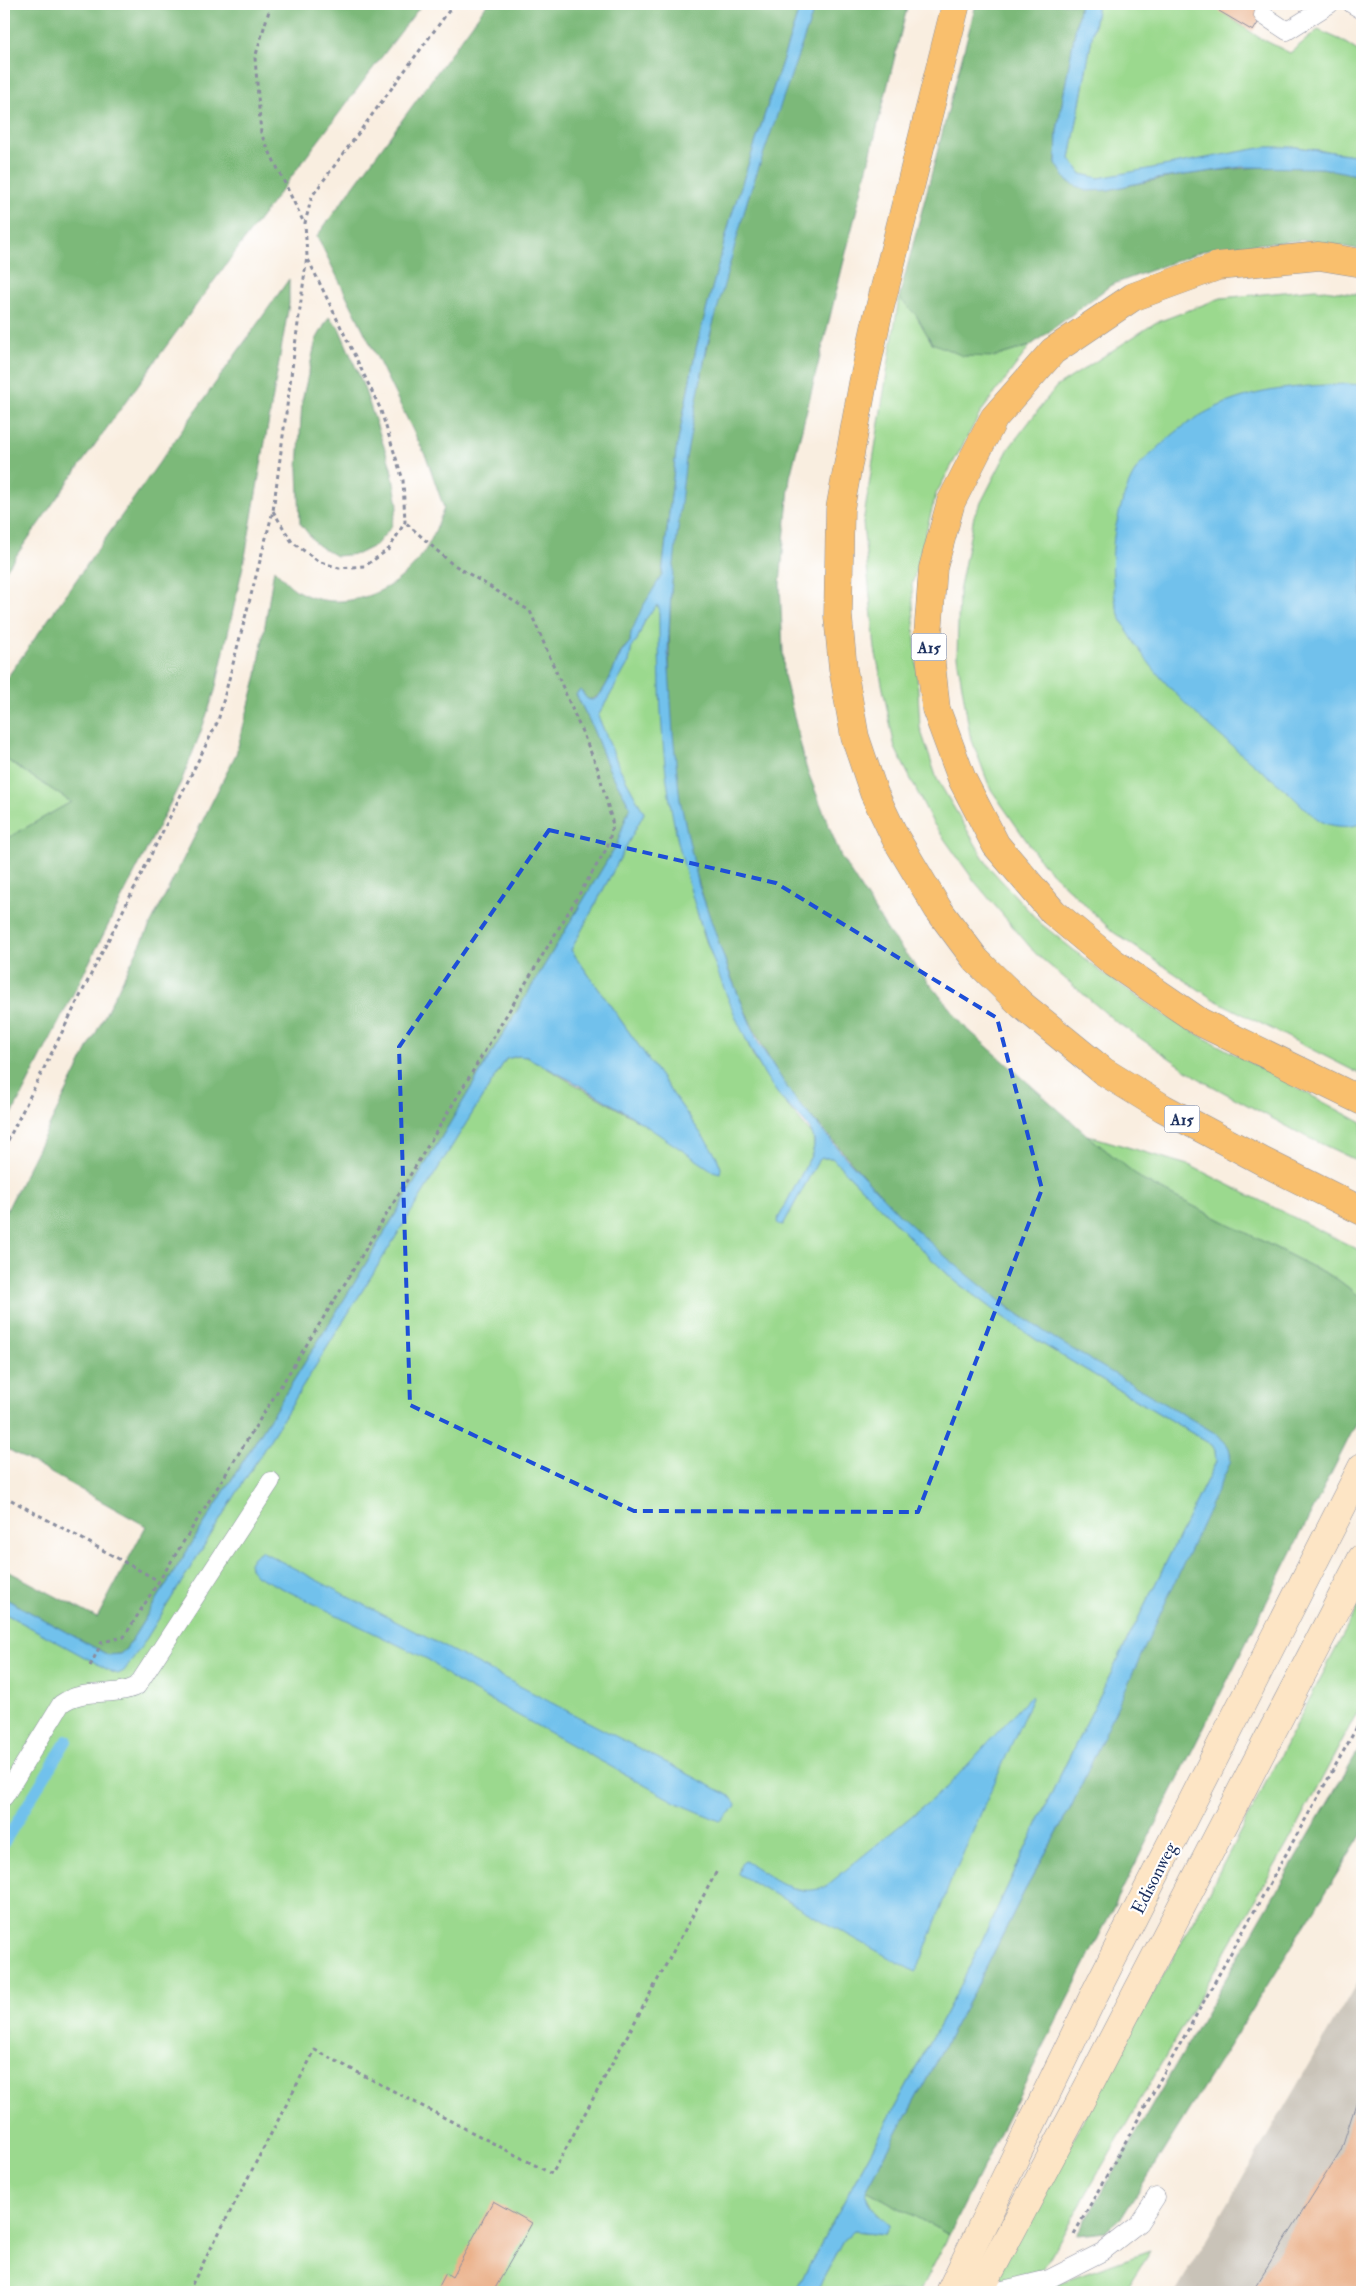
<svg xmlns="http://www.w3.org/2000/svg" width="1366" height="2296" viewBox="0 0 1366 2296" font-family="'IM FELL Double Pica',serif">
  <style>
    .industrial { fill: #c9c3b8 }
    .green { fill: #9bd98e; stroke: #5b8476 }
    .forest { fill: #7cb979; stroke: #4c746c }
    .water { fill: #71c1ec; stroke: #4678a5 }
    .lines { fill: none; stroke-linecap: round; stroke-linejoin: round }
    .stream { stroke: #71c1ec; stroke-width: 11 }
    .building { fill: #ebb28c }
    .lane-casing { stroke: #8a8e9f; stroke-width: 19 }
    .secondary-casing { stroke: #8a8e9f; stroke-width: 29 }
    .highway-casing { stroke: #8a8e9f; stroke-width: 29 }
    .path { stroke: #8a8e9f; stroke-width: 3; stroke-dasharray: 4 4; stroke-linecap: butt }
    .lane { stroke: #fff; stroke-width: 18 }
    .secondary { stroke: #fde5c5; stroke-width: 28 }
    .highway { stroke: #f9bf6d; stroke-width: 28 }
    .marked { fill: none; stroke: #1d4ed8; stroke-width: 4; stroke-dasharray: 10 6; stroke-linejoin: round }
    .labels { text-anchor: middle; stroke-width: 4.5; stroke-linejoin: round; paint-order: stroke }
    .shield { fill: #fff; stroke: #5f6d8e; stroke-width: 1 }
    .shield-label { font-size: 16px; font-weight: bold; fill: #1b2f5e }
    .street-label { font-size: 18px; fill: #1b2f5e; stroke: #fff }
  </style>
  <rect width="100%" height="100%" fill="#fff"/>
  <filter id="ink" filterUnits="userSpaceOnUse"><feTurbulence type="fractalNoise" baseFrequency=".02" numOctaves="2"/><feDisplacementMap in="SourceGraphic" scale="10" xChannelSelector="R" yChannelSelector="G"/><feConvolveMatrix kernelMatrix="1 2 1 2 8 2 1 2 1" color-interpolation-filters="sRGB"/></filter>
  <filter id="wash" filterUnits="userSpaceOnUse"><feTurbulence type="fractalNoise" baseFrequency=".0096" numOctaves="4" result="noise"/><feDisplacementMap in="SourceGraphic" scale="20" xChannelSelector="R" yChannelSelector="G"/><feGaussianBlur stdDeviation="1.12" result="paint"/><feColorMatrix in="noise" values="0 0 0 0 0 0 0 0 0 0 0 0 0 0 0 0 0 1.4 0 .05"/><feComposite in="paint" operator="in"/></filter>
  <g filter="url(#wash)">
    <rect width="100%" height="100%" fill="#f9eee0"/>
    <polygon class="industrial" points="1362,1974 1362,2292 1176,2292"/>
    <g class="green">
      <polygon points="1098,4 1211,4 1258,37 1290,53 1318,30 1341,40 1362,54 1362,156 1296,147 1099,178 1081,174 1070,159"/>
      <polygon points="1316,289 1362,295 1362,1075 1213,999 1113,932 1042,863 990,788 970,735 957,656 959,592 974,516 1009,448 1056,387 1155,323 1221,298"/>
      <polygon points="899,298 916,315 932,343 994,357 1030,346 981,412 936,494 912,585 920,728 937,779 989,867 1040,923 1100,971 1177,1023 1362,1123 1362,1163 1305,1136 1203,1081 1115,1021 1036,954 975,882 933,823 895,748 875,649 863,523"/>
      <polygon points="656,605 659,608 663,738 677,837 691,891 704,936 753,1056 781,1098 813,1136 814,1146 812,1154 777,1221 783,1225 818,1161 822,1158 832,1158 920,1248 955,1281 996,1312 1044,1345 1212,1445 1215,1450 1216,1462 1055,1786 961,1985 795,2292 4,2292 4,1613 112,1671 143,1644 506,1059 518,1056 527,1057 721,1168 716,1155 571,950 644,813 619,767 598,716 629,662 632,646 637,640 645,620"/>
      <polygon points="4,758 71,802 4,840"/>
      <polygon points="1087,1135 1191,1166 1357,1249 1362,1253 1362,1298 1337,1279 1144,1181"/>
      <polygon points="1362,1599 1362,1703 1288,1843 1043,2269 1005,2281 997,2276 1196,1916"/>
      <path d="M866,2190l83,45 -29,57h-104l28,-52 10,-9 31,3 5,-9c-12,-11 -23,-18 -24,-35z"/>
      <polygon points="1150,2251 1124,2292 1049,2292 1053,2285"/>
    </g>
    <g class="forest">
      <path d="M4,4h418c-143,187 -283,376 -418,569z"/>
      <path d="M487,4h314l-70,213 -35,132 -20,103 -14,123 -31,58 -1,9c-2,3 -5,5 -8,8 -7,13 -18,54 -36,49l-4,-8 -6,3 14,28 19,47 21,37 -13,38 -265,443 -226,362 -6,5 -12,1 -104,-57v-29l93,49 49,-92 -142,-79v-231l232,-462 21,-79 17,-106c7,7 14,16 22,21 41,25 96,5 123,-31 12,-15 18,-33 25,-51l-17,-49 -110,-223z"/>
      <path d="M816,4h92l-118,473 -10,107 4,91 22,92 35,90 48,76 75,93 123,109 57,46 193,98 25,19v114l-413,823 -83,-45 113,-208 45,-90 47,-85 160,-353c-96,-62 -195,-121 -283,-194 -43,-37 -82,-80 -118,-123 -13,-15 -29,-29 -40,-45 -35,-51 -56,-105 -76,-162 -15,-43 -28,-88 -35,-133 -29,-199 10,-409 69,-599 21,-65 45,-130 68,-194z"/>
      <path d="M976,4h104l-23,127 -1,32 52,27c69,-16 141,-27 213,-22 13,1 28,5 41,8v74l-56,-10 -95,8 -100,37 -81,61 -36,11 -31,-1 -31,-13 -16,-28 -17,-17z"/>
      <polygon points="289,279 289,304 245,557 215,691 200,734 181,782 4,1130 4,840 71,802 4,758 4,682"/>
      <polygon points="329,317 339,328 362,382 391,467 398,505 391,527 376,545 358,554 336,556 317,545 300,523 298,469 302,401 316,340"/>
      <polygon points="1362,1744 1362,1834 1122,2217 1105,2232 1077,2235"/>
    </g>
    <g class="water">
      <path d="M801,4h15l-68,194 -41,148 -21,112 -15,132 -3,62 5,82 7,66 19,86 31,89 28,67 34,53 55,64 53,56 47,43 63,51 50,33 153,90c13,11 19,13 17,31l-159,344 -47,85 -45,90 -113,208c0,17 12,25 24,35l-5,9 -31,-3 -10,9 -28,52h-21l166,-307 94,-199 161,-324 -1,-12 -3,-5 -168,-100 -48,-33 -41,-31 -35,-33 -88,-90h-10l-4,3 -35,64 -5,-1 -1,-3 35,-67c2,-5 3,-12 1,-18 -5,-14 -22,-26 -32,-38 -19,-24 -31,-50 -44,-78 -25,-59 -46,-120 -60,-183 -17,-74 -18,-154 -18,-229l-2,-3 -12,15 -8,20 -5,6 -3,16 -31,54 21,51 25,46 -73,137 145,205 5,13 -1,5 -7,-2 -83,-56 -56,-33 -47,-25 -9,-1 -12,3 -363,585 -19,27 -6,3 -6,-2 -108,-59v-15l104,57 12,-1 6,-5 226,-362 265,-443 13,-38 -21,-37 -19,-47 -14,-28 5,-4c3,4 4,10 11,10 12,-1 24,-39 31,-50 2,-3 5,-5 7,-8l1,-9 11,-25 20,-33 14,-123 20,-103 35,-132z"/>
      <polygon points="1080,4 1098,4 1070,159 1081,174 1099,178 1265,147 1296,147 1362,156 1362,176 1322,168 1241,167 1156,179 1108,190 1086,191 1067,181 1056,163 1057,131"/>
      <path d="M1348,384l14,1v438c-9,5 -27,4 -37,0 -9,-3 -29,-23 -37,-31 -58,-48 -133,-104 -167,-173 -10,-20 -10,-67 -6,-89 5,-21 10,-42 21,-60 6,-9 17,-17 24,-24 57,-54 114,-59 188,-62z"/>
      <polygon points="261,1551 730,1796 736,1804 735,1808 720,1821 675,1802 452,1679 429,1660 257,1576 250,1568 249,1563 253,1557"/>
      <path d="M1031,1696l1,2 -82,185 -31,83 -4,6 -177,-98 3,-10 4,-3c26,15 49,38 80,26l122,-100z"/>
    </g>
    <g class="lines">
      <polyline class="stream" points="4,1843 67,1740"/>
    </g>
    <g id="blocks">
      <g class="building">
        <polygon points="1223,4 1270,4 1253,31 1219,11"/>
        <polygon points="1360,2091 1362,2093 1362,2292 1252,2292 1341,2150"/>
        <polygon points="493,2201 532,2223 493,2292 436,2292 446,2273 452,2277"/>
      </g>
    </g>
  </g>
  <g filter="url(#ink)">
    <use href="#blocks" fill-opacity="0" stroke="#8a8e9f" stroke-width="1"/>
    <g class="lines">
      <g class="lane-casing">
        <g id="lane">
          <polyline points="1352,4 1362,10"/>
          <polyline points="1263,15 1287,31 1330,4"/>
          <path d="M4,1797l57,-93c23,-17 52,-6 76,-18l134,-205"/>
          <polyline points="994,2292 1049,2279 1102,2252 1139,2223 1156,2197"/>
        </g>
      </g>
      <g class="secondary-casing">
        <g id="secondary">
          <polyline points="950,2292 1094,1995 1362,1467"/>
          <polyline points="979,2292 1078,2106 1362,1558"/>
        </g>
      </g>
      <g class="highway-casing">
        <g id="highway">
          <polyline points="956,4 877,319 863,383 840,509 838,616 843,669 855,737 874,793 895,837 938,909 976,960 1022,1005 1103,1071 1163,1108 1264,1162 1362,1211"/>
          <polyline points="1362,263 1319,256 1218,266 1133,297 1053,351 994,418 951,502 933,568 928,635 936,709 962,779 996,845 1053,912 1114,963 1200,1022 1362,1101"/>
        </g>
      </g>
      <g class="path">
        <polyline points="271,4 255,58 261,134 304,223"/>
        <polyline points="273,511 292,542 318,561 339,568 365,566 389,549 405,522 403,480 380,408 307,257"/>
        <polyline points="4,1148 218,721 273,511 307,256 305,223 312,196 454,4"/>
        <polyline points="4,1496 159,1581"/>
        <polyline points="90,1666 102,1642 124,1637 347,1280 607,848 613,825 598,769 530,611 451,563 405,522"/>
        <polyline points="1074,2234 1362,1718"/>
        <polyline points="190,2292 190,2288 315,2050 552,2174 718,1869"/>
      </g>
      <use href="#lane" class="lane"/>
      <use href="#secondary" class="secondary"/>
      <use href="#highway" class="highway"/>
    </g>
  </g>
  <path class="marked" d="M549,830l227,53 221,135 45,171 -124,323 -284,-1 -224,-106 -11,-358z"/>
  <g class="labels">
    <g class="shield">
      <rect x="911.5" y="633.5" width="35" height="27" rx="4"/>
      <rect x="1164.5" y="1105.5" width="35" height="27" rx="4"/>
    </g>
    <g class="shield-label">
      <text x="929" y="653">A15</text>
      <text x="1182" y="1125">A15</text>
    </g>
    <g class="street-label">
      <text transform="translate(1154 1878) rotate(-63)" y="6">Edisonweg</text>
    </g>
  </g>
  <rect width="1366" height="2296" fill="none" stroke="#fff" stroke-width="20"/>
</svg>
